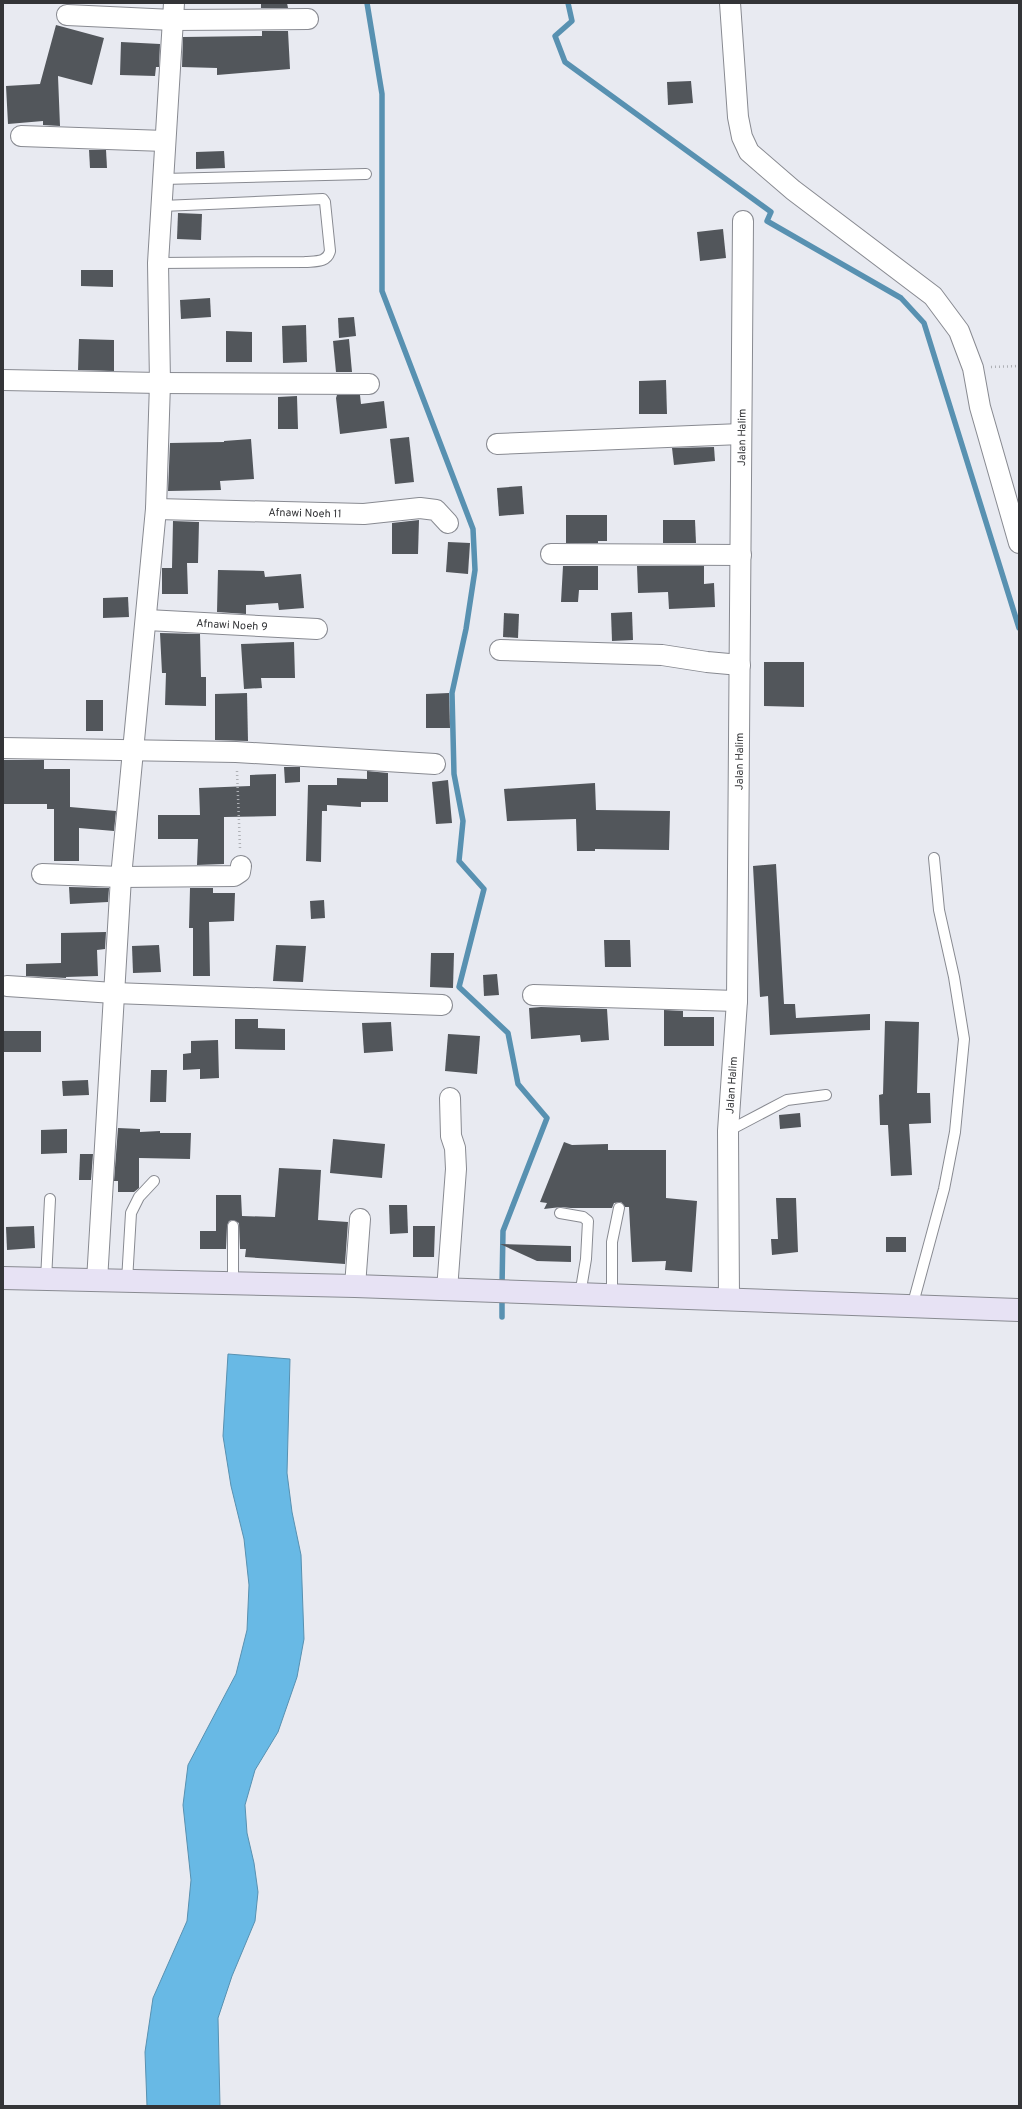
<svg xmlns="http://www.w3.org/2000/svg" width="1022" height="2109" viewBox="0 0 1022 2109" font-family="Overpass,sans-serif">
  <style>
    .water { fill: #68b9e5; stroke: #5891b1 }
    .lines { fill: none; stroke-linecap: round; stroke-linejoin: round }
    .stream { stroke: #5891b1; stroke-width: 5.5 }
    .building { fill: #52565b }
    .service-casing { stroke: #888a91; stroke-width: 12 }
    .minor-casing { stroke: #888a91; stroke-width: 22 }
    .secondary-casing { stroke: #888a91; stroke-width: 24 }
    .path { stroke: #aeb0b5; stroke-width: 2.5; stroke-dasharray: 1 3; stroke-linecap: butt }
    .service { stroke: #fff; stroke-width: 10 }
    .minor { stroke: #fff; stroke-width: 20 }
    .secondary { stroke: #e7e2f4; stroke-width: 22 }
    .labels { text-anchor: middle; stroke-width: 4; stroke-linejoin: round; paint-order: stroke }
    .street-label { font-size: 11px; fill: #333437; stroke: #f5f7ff }
  </style>
  <rect width="100%" height="100%" fill="#e8eaf1"/>
  <polygon class="water" points="228,1354 290,1359 287,1473 292,1512 301,1555 304,1639 297,1677 278,1732 255,1770 245,1805 247,1833 254,1863 258,1892 255,1921 232,1976 218,2018 220,2106 147,2106 145,2052 153,1998 187,1921 191,1880 183,1805 188,1765 236,1674 247,1630 249,1585 244,1539 231,1486 223,1436"/>
  <g class="lines">
    <g class="stream">
      <polyline points="367,3 382,94 382,291 473,529 475,570 466,629 452,693 454,774 463,821 459,861 484,889 459,987 508,1033 518,1084 547,1118 503,1231 502,1287"/>
      <polyline points="568,3 572,21 555,36 565,62 771,212 767,221 901,298 924,323 1019,628"/>
      <polyline points="502,1317 502,1295"/>
    </g>
  </g>
  <g class="building">
    <polygon points="261,3 287,3 288,8 261,8"/>
    <polygon points="56,25 104,38 92,85 58,76 60,126 43,125 43,121 8,124 6,86 40,84"/>
    <polygon points="262,31 288,31 290,69 217,75 217,68 182,67 183,37 262,36"/>
    <polygon points="121,42 160,44 159,67 156,67 155,76 120,75"/>
    <polygon points="691,81 693,103 668,105 667,82"/>
    <polygon points="89,150 106,150 107,168 90,168"/>
    <polygon points="224,151 225,168 196,169 196,152"/>
    <polygon points="178,213 202,214 201,240 177,239"/>
    <polygon points="723,229 726,258 700,261 697,232"/>
    <polygon points="81,270 113,270 113,287 81,286"/>
    <polygon points="210,298 211,317 181,319 180,300"/>
    <polygon points="354,317 356,336 339,338 338,318"/>
    <polygon points="306,325 307,362 283,363 282,326"/>
    <polygon points="226,331 252,332 252,362 226,362"/>
    <polygon points="79,339 114,340 114,371 78,370"/>
    <polygon points="349,339 352,372 336,372 333,341"/>
    <polygon points="666,380 667,414 639,414 639,381"/>
    <polygon points="337,395 360,395 361,404 384,401 387,428 340,434 336,398"/>
    <polygon points="297,396 298,429 278,429 278,397"/>
    <polygon points="409,437 414,482 395,484 390,439"/>
    <polygon points="251,439 254,479 220,481 221,490 168,491 170,443 224,442 224,441"/>
    <polygon points="714,447 715,461 674,465 672,448"/>
    <polygon points="522,486 524,514 499,516 497,488"/>
    <polygon points="566,515 607,515 607,541 598,541 598,543 566,543"/>
    <polygon points="419,520 418,554 392,554 392,523"/>
    <polygon points="663,520 695,520 696,543 663,543"/>
    <polygon points="173,521 199,522 198,563 187,563 188,594 162,594 162,568 172,568"/>
    <polygon points="448,542 470,543 468,574 446,572"/>
    <polygon points="563,566 598,566 598,590 579,590 578,602 561,602"/>
    <polygon points="637,566 704,566 704,584 714,583 715,607 669,609 668,592 638,593"/>
    <polygon points="218,570 264,571 265,577 301,574 304,608 279,610 278,603 246,605 246,614 217,612"/>
    <polygon points="128,597 129,617 103,618 103,598"/>
    <polygon points="632,612 633,640 612,641 611,613"/>
    <polygon points="504,613 519,614 518,638 503,637"/>
    <polygon points="160,633 200,634 201,677 206,677 206,706 165,705 166,673 162,673"/>
    <polygon points="294,642 295,678 261,678 262,688 244,689 241,644"/>
    <polygon points="764,662 804,662 804,707 764,706"/>
    <polygon points="247,693 248,741 215,740 215,694"/>
    <polygon points="449,693 450,728 426,728 426,694"/>
    <rect x="86" y="700" width="17" height="31"/>
    <polygon points="3,760 44,760 44,769 70,769 70,807 116,811 114,831 79,828 79,861 54,861 54,809 47,809 47,804 3,804"/>
    <polygon points="284,767 300,767 300,782 285,783"/>
    <polygon points="367,771 388,773 388,802 361,802 361,807 327,805 327,811 322,811 321,862 306,861 308,785 337,785 337,778 367,779"/>
    <polygon points="276,774 276,816 224,817 224,864 197,865 198,839 158,839 158,815 200,815 199,788 250,786 250,775"/>
    <polygon points="448,780 452,823 436,824 432,782"/>
    <polygon points="595,783 596,810 670,811 669,850 595,849 595,851 577,851 576,819 507,821 504,789"/>
    <polygon points="776,864 784,1004 795,1004 796,1018 870,1014 870,1030 770,1035 768,996 760,997 753,866"/>
    <polygon points="69,887 109,888 108,902 70,904"/>
    <polygon points="190,888 213,888 213,893 235,893 234,921 209,922 210,976 193,976 193,928 189,928"/>
    <polygon points="324,900 325,918 311,919 310,901"/>
    <polygon points="106,932 105,949 97,950 98,976 66,977 66,978 26,976 26,964 61,963 61,933"/>
    <polygon points="604,940 630,940 631,967 605,967"/>
    <polygon points="159,945 161,972 133,973 132,946"/>
    <polygon points="276,945 306,946 303,982 273,981"/>
    <polygon points="431,953 454,953 453,988 430,987"/>
    <polygon points="497,974 499,995 484,996 483,975"/>
    <polygon points="541,1007 607,1009 609,1040 581,1042 580,1035 531,1039 529,1008"/>
    <polygon points="664,1010 683,1011 683,1017 714,1017 714,1046 664,1046"/>
    <polygon points="235,1019 258,1019 258,1028 285,1029 285,1050 235,1049"/>
    <polygon points="885,1021 919,1022 917,1093 930,1093 931,1123 909,1124 912,1175 891,1176 888,1125 880,1125 879,1095 883,1094"/>
    <polygon points="391,1022 393,1051 364,1053 362,1023"/>
    <rect x="3" y="1031" width="38" height="21"/>
    <polygon points="448,1034 480,1036 477,1074 445,1071"/>
    <polygon points="218,1040 219,1078 200,1079 200,1069 183,1070 183,1054 191,1053 191,1041"/>
    <polygon points="151,1070 167,1070 166,1102 150,1102"/>
    <polygon points="88,1080 89,1095 63,1096 62,1081"/>
    <polygon points="800,1113 801,1127 780,1129 779,1115"/>
    <polygon points="118,1128 140,1129 140,1132 160,1131 160,1133 191,1133 190,1159 139,1158 139,1188 134,1192 118,1192 118,1181 114,1181"/>
    <polygon points="67,1129 67,1153 41,1154 41,1130"/>
    <polygon points="333,1139 385,1144 382,1178 330,1173"/>
    <polygon points="564,1142 572,1145 608,1144 608,1150 666,1150 666,1198 697,1201 692,1272 665,1270 666,1261 632,1262 629,1207 625,1207 621,1202 614,1203 612,1208 571,1208 561,1207 544,1209 547,1203 540,1202"/>
    <polygon points="80,1154 93,1154 91,1180 79,1180"/>
    <polygon points="279,1168 321,1170 318,1220 348,1222 345,1264 245,1257 246,1249 240,1249 239,1223 233,1220 229,1221 227,1226 226,1249 200,1249 200,1231 216,1231 216,1195 241,1195 242,1216 275,1217"/>
    <polygon points="776,1198 796,1198 798,1252 772,1255 771,1239 778,1239"/>
    <polygon points="389,1205 407,1205 408,1233 390,1234"/>
    <polygon points="34,1226 35,1248 7,1250 6,1227"/>
    <polygon points="413,1226 435,1226 434,1257 413,1257"/>
    <rect x="886" y="1237" width="20" height="15"/>
    <polygon points="500,1244 571,1246 571,1262 537,1261"/>
  </g>
  <g class="lines">
    <g class="service-casing">
      <g id="service">
        <polyline points="163,179 366,174"/>
        <path d="M158,263l147,-1c10,-1 22,1 25,-11l-5,-49 -2,-3 -161,7"/>
        <polyline points="728,1131 787,1100 826,1095"/>
        <polyline points="560,1213 583,1217 588,1221 586,1259 580,1295"/>
        <polyline points="46,1280 50,1199"/>
        <polyline points="127,1281 131,1213 139,1197 154,1181"/>
        <polyline points="233,1284 233,1226"/>
        <polyline points="612,1296 612,1242 619,1208"/>
        <polyline points="912,1307 944,1189 955,1132 964,1039 954,977 939,910 934,858"/>
      </g>
    </g>
    <g class="minor-casing">
      <g id="minor">
        <polyline points="730,3 738,117 742,137 749,152 793,190 933,296 959,331 973,368 980,407 1019,543"/>
        <polyline points="67,15 173,20 308,19"/>
        <polyline points="21,136 165,141"/>
        <polyline points="3,380 160,383 369,384"/>
        <polyline points="497,444 741,434"/>
        <path id="s1" d="M156,509l208,5 56,-6 16,2 12,13"/>
        <polyline points="551,554 741,555"/>
        <path id="s2" d="M147,620l170,9"/>
        <polyline points="500,650 662,655 707,662 740,665"/>
        <polyline points="3,748 236,752 435,764"/>
        <polyline points="42,874 121,877 234,876 240,872 241,866"/>
        <polyline points="7,986 114,993 442,1005"/>
        <polyline points="533,995 737,1001"/>
        <polyline points="97,1281 121,877 156,509 160,383 158,263 174,3"/>
        <polyline points="355,1286 360,1219"/>
        <polyline points="447,1290 456,1169 455,1148 451,1136 450,1098"/>
        <path id="s3" d="M729,1300l-1,-169 9,-130 6,-780"/>
      </g>
    </g>
    <g class="secondary-casing">
      <polyline id="secondary" points="3,1278 355,1286 1019,1310"/>
    </g>
    <g class="path">
      <polyline points="991,367 1019,366"/>
      <polyline points="237,771 240,848"/>
    </g>
    <use href="#service" class="service"/>
    <use href="#minor" class="minor"/>
    <use href="#secondary" class="secondary"/>
  </g>
  <g class="labels">
    <g class="street-label">
      <text dy="4" stroke="none"><textPath href="#s3" startOffset="863">Jalan Halim</textPath></text>
      <text dy="4" stroke="none"><textPath href="#s1" startOffset="149">Afnawi Noeh 11</textPath></text>
      <text dy="4" stroke="none"><textPath href="#s2" startOffset="85">Afnawi Noeh 9</textPath></text>
      <text dy="4" stroke="none"><textPath href="#s3" startOffset="539">Jalan Halim</textPath></text>
      <text dy="4" stroke="none"><textPath href="#s3" startOffset="215">Jalan Halim</textPath></text>
    </g>
  </g>
  <rect width="1022" height="2109" fill="none" stroke="#333437" stroke-width="8"/>
</svg>
